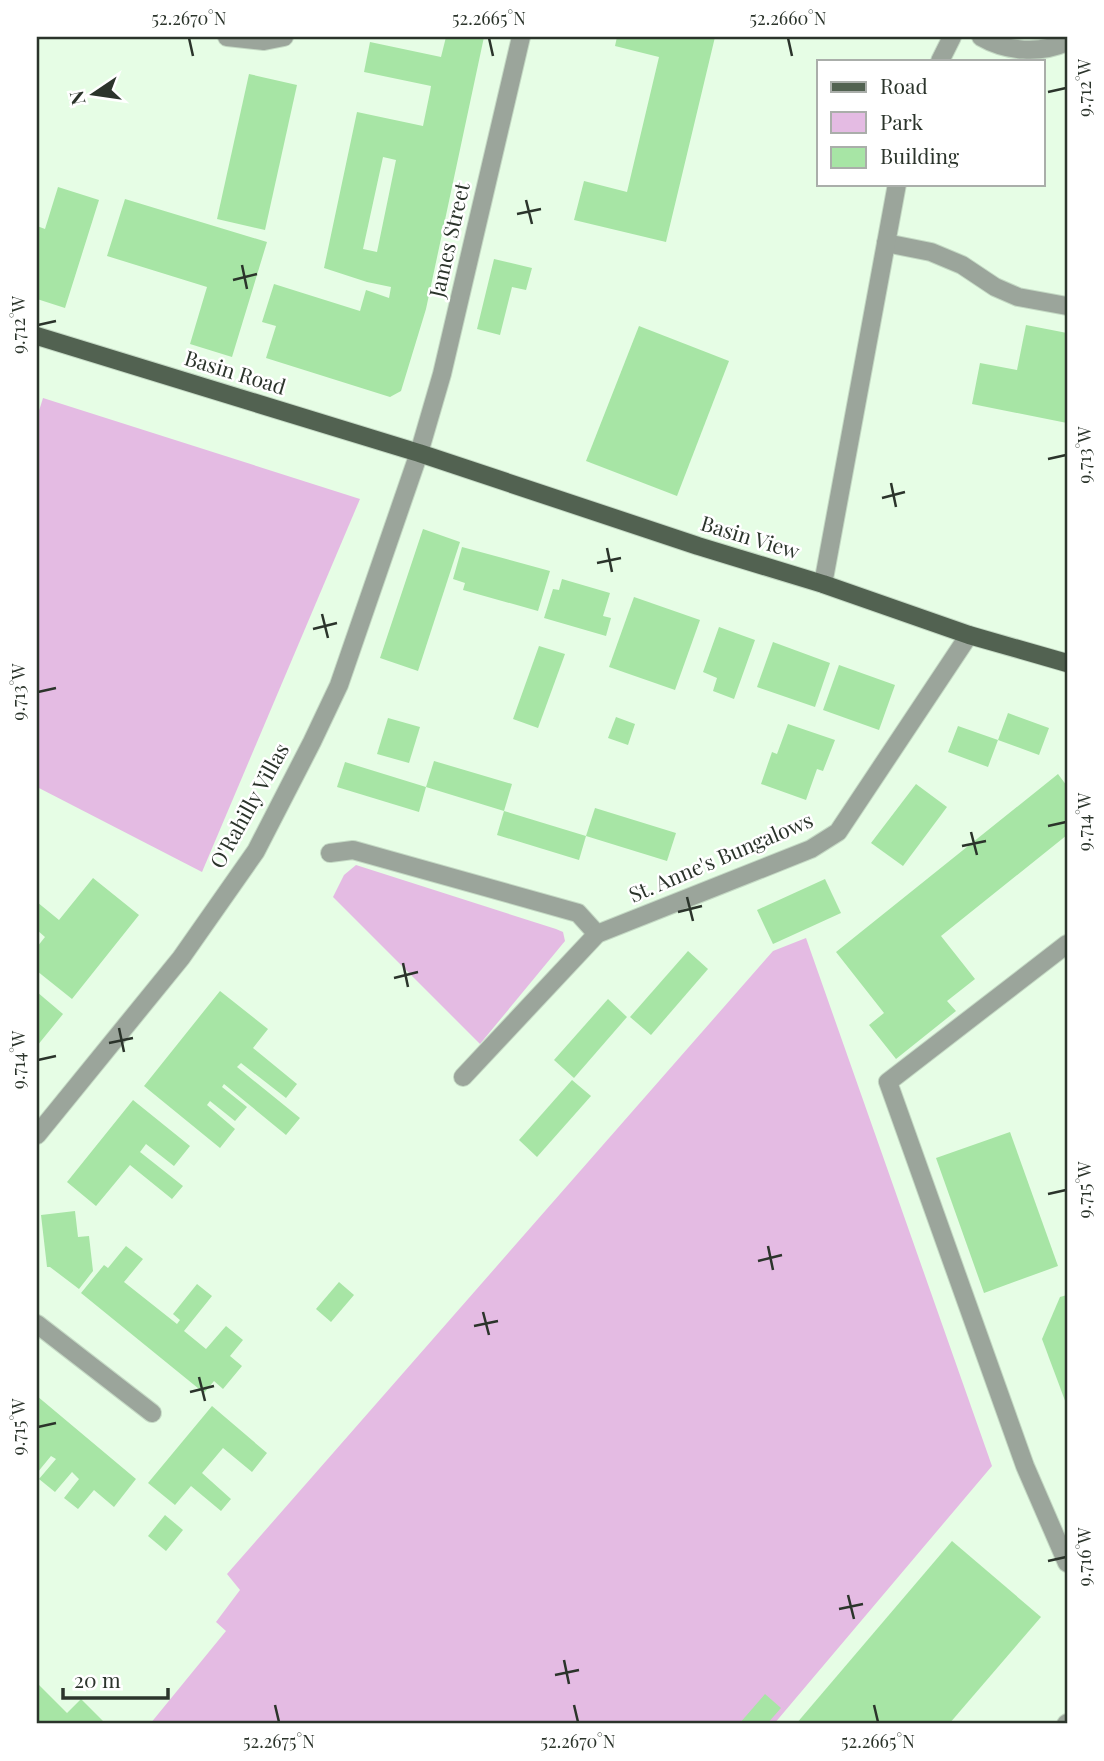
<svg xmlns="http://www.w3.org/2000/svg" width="1104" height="1761" viewBox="0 0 1104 1761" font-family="'Playfair Display',serif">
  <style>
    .green { fill: #e4bbe3 }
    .building { fill: #a7e5a5; fill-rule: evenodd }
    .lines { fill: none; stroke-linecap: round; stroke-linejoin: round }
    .minor-casing { stroke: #c4d9c4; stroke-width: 20 }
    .major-casing { stroke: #c4d9c4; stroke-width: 20 }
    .minor { stroke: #9ba59b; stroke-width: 18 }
    .major { stroke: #526251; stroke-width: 18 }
    .ticks { fill: none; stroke: #2b342b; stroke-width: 2.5 }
    .labels { text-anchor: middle; stroke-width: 5; stroke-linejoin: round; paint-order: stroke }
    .street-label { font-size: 21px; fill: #2b342b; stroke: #fff }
    .neatline { fill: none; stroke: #2b342b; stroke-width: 2.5 }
    .ticks-label { font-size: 18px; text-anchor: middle; fill: #2b342b }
  </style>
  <rect width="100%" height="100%" fill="#e6fde5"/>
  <g class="green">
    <polygon points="43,398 360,499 202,872 37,787 37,417"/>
    <polygon points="356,865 556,929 563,932 565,941 480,1044 333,897 344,875"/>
    <polygon points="806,938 992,1466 774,1724 150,1724 226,1631 216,1622 240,1590 227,1574 773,951"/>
  </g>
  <g class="building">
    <path d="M446,37h38l-58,272 -25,82 -11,6 -124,-39 10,-32 -14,-4 12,-38 86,27 6,-21 23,8 2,-11 -24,-5 -43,-14 33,-156 66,14 7,-34 1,-6 -67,-14 6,-30 71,15zM383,157l13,3 -19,92 -14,-3z"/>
    <polygon points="617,37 715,37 666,242 574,220 584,181 627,192 659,57 615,46"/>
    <polygon points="249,74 297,85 265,230 217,219"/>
    <polygon points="58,187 99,200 65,308 37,299 37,226 45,229"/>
    <polygon points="125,199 267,242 232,357 190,344 207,287 107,256"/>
    <polygon points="494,259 532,268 526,290 512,287 500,335 477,329"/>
    <polygon points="1026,325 1067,333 1067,423 972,404 980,363 1017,370"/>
    <polygon points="639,326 729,361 677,496 586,461"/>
    <polygon points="423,529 460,542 418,671 380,658"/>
    <polygon points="462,547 550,571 538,611 463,590 465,583 453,579"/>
    <polygon points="562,579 610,593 603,616 611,618 606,636 544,618 553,589 559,590"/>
    <polygon points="634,597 700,620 675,690 609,667"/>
    <polygon points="719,627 755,640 734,699 713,691 717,678 703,672"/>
    <polygon points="773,642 830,663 815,707 757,687"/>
    <polygon points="539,646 565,654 538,728 513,719"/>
    <polygon points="839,665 895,685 879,730 823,710"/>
    <polygon points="1008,713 1049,728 1039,755 998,740 988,767 948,752 958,726 998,740"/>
    <polygon points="616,717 635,724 628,745 608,738"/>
    <polygon points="388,718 420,727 409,763 377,754"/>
    <polygon points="788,724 835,740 823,771 817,769 806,800 761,784 772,752 777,754"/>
    <polygon points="434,761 512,784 504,811 426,787"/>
    <polygon points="345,762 426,787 419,812 337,787"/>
    <polygon points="1058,774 1067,786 1067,835 941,936 975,979 947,1001 956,1011 896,1059 869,1025 884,1013 836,952"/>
    <polygon points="916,784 947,807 903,866 871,843"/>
    <polygon points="595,808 676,833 667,861 586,836"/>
    <polygon points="504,811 586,836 579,860 497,835"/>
    <polygon points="93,878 139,915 72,999 37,971 37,947 45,937 37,930 37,902 59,920"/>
    <polygon points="825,879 841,913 773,944 757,910"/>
    <polygon points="688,951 708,969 651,1035 630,1017"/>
    <polygon points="220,991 268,1029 253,1048 297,1084 286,1098 241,1063 237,1067 300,1118 286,1135 224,1084 222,1087 247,1107 235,1121 210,1101 207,1105 235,1129 220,1148 144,1086"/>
    <polygon points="37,992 63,1014 37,1046"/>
    <polygon points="608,999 627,1017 574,1078 554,1060"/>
    <polygon points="572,1080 591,1096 537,1157 519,1140"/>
    <polygon points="133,1100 190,1146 174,1166 146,1144 140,1152 183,1186 172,1199 130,1165 96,1206 67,1182"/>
    <polygon points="1010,1132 1058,1266 984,1293 936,1158"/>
    <polygon points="75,1211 78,1237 89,1236 93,1271 79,1289 50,1267 47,1267 41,1215"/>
    <polygon points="126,1246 143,1259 124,1282 177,1324 180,1320 173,1314 197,1284 212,1296 184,1331 206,1349 226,1326 243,1340 230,1356 242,1366 223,1389 214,1381 204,1393 81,1293 104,1265 108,1268"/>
    <polygon points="339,1282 354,1295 331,1322 316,1309"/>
    <polygon points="1067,1295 1067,1406 1042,1339 1060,1297"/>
    <polygon points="37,1396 136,1479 114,1507 94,1490 78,1509 64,1498 79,1479 72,1472 55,1492 39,1479 56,1459 51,1456 37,1473"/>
    <polygon points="212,1406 267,1453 252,1472 223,1448 202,1473 231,1499 221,1511 191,1486 175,1505 148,1483"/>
    <polygon points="165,1515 183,1530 166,1551 148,1536"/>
    <polygon points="952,1541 1041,1617 949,1724 796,1724"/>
    <polygon points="37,1683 67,1713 81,1699 106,1724 37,1724"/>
    <polygon points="765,1694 781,1708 767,1724 739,1724"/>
  </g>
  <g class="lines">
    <g class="minor-casing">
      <g id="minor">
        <polyline points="227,37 264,41 284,37"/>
        <path d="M981,37c26,15 59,17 86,5"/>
        <polyline points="940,61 952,37"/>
        <polyline points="886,243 931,252 962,265 995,287 1018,297 1067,306"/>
        <polyline points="823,584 897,184"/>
        <polyline points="330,853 353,850 578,913 597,934"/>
        <polyline points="1067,944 888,1082 1025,1466 1067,1563"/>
        <polyline points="463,1077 597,934 811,849 838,832 969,635"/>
        <polyline points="37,1135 181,958 256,851 312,742 339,685 419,453 442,374 521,37"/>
        <polyline points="37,1324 152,1413"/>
        <polyline points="1066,1724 1067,1723"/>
      </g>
    </g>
    <g class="major-casing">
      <polyline id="major" points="37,336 419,453 698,546 823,584 969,635 1067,663"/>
    </g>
    <use href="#minor" class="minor"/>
    <use href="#major" class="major"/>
  </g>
  <path class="ticks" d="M189,38l4,18M489,38l4,18M788,38l4,18M1048,92l18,-4M526,200l6,24M517,214l24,-5M242,265l5,24M233,280l24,-6M38,325l18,-4M1048,459l18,-4M891,483l5,24M882,498l23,-6M607,548l5,24M597,563l24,-5M322,614l6,24M313,629l24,-6M38,692l18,-4M1048,826l18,-4M971,832l6,23M962,846l24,-5M687,897l6,24M678,912l24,-6M403,963l5,24M394,978l24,-6M119,1028l5,24M109,1043l24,-5M38,1060l18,-4M1048,1194l18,-4M768,1246l5,24M758,1261l24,-6M483,1312l6,23M474,1326l24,-5M199,1377l6,24M190,1392l24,-6M38,1427l18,-4M1048,1561l18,-4M848,1595l6,24M839,1609l24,-5M564,1660l5,24M555,1675l24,-5M275,1705l4,17M574,1705l4,17M874,1705l4,17"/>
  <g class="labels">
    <g class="street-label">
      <text transform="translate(450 240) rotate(-77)" y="7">James Street</text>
      <text transform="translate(235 373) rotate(17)" y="7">Basin Road</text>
      <text transform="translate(750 538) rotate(17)" y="7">Basin View</text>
      <text transform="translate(250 806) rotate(-61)" y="7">O'Rahilly Villas</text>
      <text transform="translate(721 858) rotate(-23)" y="7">St. Anne's Bungalows</text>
    </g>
  </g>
  <rect width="1104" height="1761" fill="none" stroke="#ffffff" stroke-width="77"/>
  <rect x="817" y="60" width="228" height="126" fill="#ffffff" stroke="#aaaeaa" stroke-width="2"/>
  <rect x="831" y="82" width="35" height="10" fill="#526251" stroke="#aaaeaa" stroke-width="2"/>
  <text x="880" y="94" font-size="21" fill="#2b342b">Road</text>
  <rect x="831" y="112" width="35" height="21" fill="#e4bbe3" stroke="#aaaeaa" stroke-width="2"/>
  <text x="880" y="130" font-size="21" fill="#2b342b">Park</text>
  <rect x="831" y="147" width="35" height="21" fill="#a7e5a5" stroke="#aaaeaa" stroke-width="2"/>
  <text x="880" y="164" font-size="21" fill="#2b342b">Building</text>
  <g transform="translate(94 94) rotate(257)" stroke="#ffffff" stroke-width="5" paint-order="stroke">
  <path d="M0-5L12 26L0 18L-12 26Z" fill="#2b342b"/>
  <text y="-10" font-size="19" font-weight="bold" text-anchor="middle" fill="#2b342b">N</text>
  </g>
  <path d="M63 1688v10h105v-10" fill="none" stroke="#2b342b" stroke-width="3.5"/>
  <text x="74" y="1688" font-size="21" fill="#2b342b" stroke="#ffffff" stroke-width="5" paint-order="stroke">20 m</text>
  <rect x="38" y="38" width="1028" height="1684" class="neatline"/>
  <g class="ticks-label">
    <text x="189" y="25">52.2670°N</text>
    <text x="489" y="25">52.2665°N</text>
    <text x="788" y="25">52.2660°N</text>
    <text transform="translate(1085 88) rotate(-90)" y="6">9.712°W</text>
    <text transform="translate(19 325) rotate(-90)" y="6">9.712°W</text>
    <text transform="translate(1085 455) rotate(-90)" y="6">9.713°W</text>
    <text transform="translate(19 692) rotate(-90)" y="6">9.713°W</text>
    <text transform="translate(1085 822) rotate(-90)" y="6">9.714°W</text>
    <text transform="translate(19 1060) rotate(-90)" y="6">9.714°W</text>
    <text transform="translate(1085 1190) rotate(-90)" y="6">9.715°W</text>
    <text transform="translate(19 1427) rotate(-90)" y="6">9.715°W</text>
    <text transform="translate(1085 1557) rotate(-90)" y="6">9.716°W</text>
    <text x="279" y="1748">52.2675°N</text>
    <text x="578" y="1748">52.2670°N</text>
    <text x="878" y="1748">52.2665°N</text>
  </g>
</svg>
